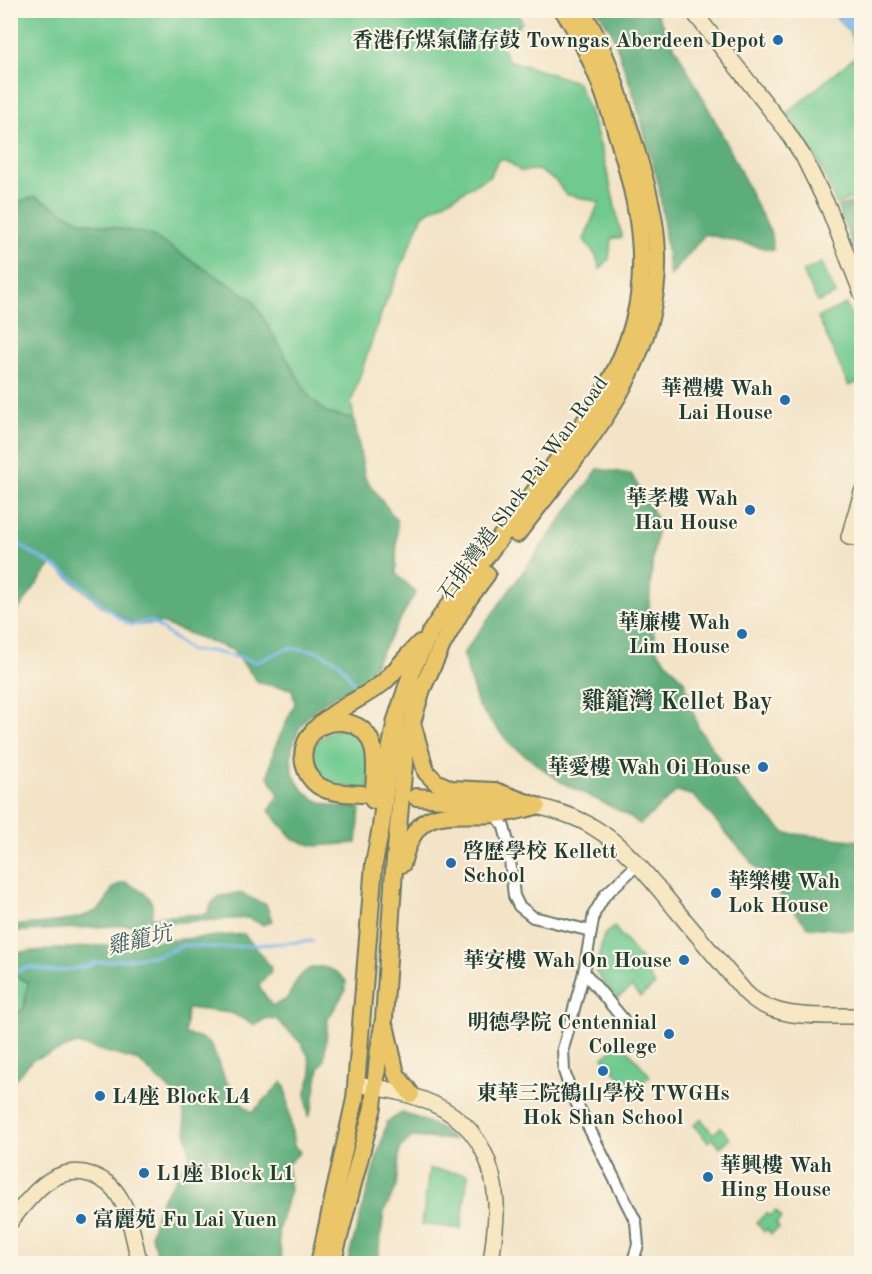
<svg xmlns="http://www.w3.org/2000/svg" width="872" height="1274" viewBox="0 0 872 1274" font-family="'Old Standard TT','Noto Serif TC',serif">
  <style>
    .green { fill: #70c98f; stroke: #488362; stroke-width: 1.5 }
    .forest { fill: #5cad7a; stroke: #3e7557; stroke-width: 1.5 }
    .water { fill: #81b9f1; stroke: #507b92; stroke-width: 1.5 }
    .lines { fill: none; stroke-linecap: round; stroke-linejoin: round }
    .stream { stroke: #81b9f1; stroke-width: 3 }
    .street-casing { stroke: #697767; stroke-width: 14 }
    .secondary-casing { stroke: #697767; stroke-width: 18 }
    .primary-casing { stroke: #697767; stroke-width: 20 }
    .street { stroke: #fff; stroke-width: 10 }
    .secondary { stroke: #f7e8c3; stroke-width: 15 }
    .primary { stroke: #ebc669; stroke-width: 16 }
    .poi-dot { fill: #1f6fb2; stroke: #fcf5e5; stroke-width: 2 }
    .labels { text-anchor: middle; stroke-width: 4.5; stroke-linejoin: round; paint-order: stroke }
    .poi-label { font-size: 21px; font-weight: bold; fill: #1f3d34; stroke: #fcf5e5; text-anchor: end }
    .street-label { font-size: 21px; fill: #1f3d34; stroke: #fcf5e5 }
    .water-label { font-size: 22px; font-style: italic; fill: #385c63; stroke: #fcf5e5 }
    .quarter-label { font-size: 24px; font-weight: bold; fill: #1f3d34; stroke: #fcf5e5 }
  </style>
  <rect width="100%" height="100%" fill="#fcf5e5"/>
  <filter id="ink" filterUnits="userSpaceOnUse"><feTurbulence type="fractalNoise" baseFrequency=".0167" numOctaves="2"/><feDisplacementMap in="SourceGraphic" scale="12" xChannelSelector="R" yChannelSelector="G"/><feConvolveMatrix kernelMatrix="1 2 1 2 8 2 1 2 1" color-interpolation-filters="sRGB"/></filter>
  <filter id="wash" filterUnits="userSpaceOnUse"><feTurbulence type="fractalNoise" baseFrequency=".008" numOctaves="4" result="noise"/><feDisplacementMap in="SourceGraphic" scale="24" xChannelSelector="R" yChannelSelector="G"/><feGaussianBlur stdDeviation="1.35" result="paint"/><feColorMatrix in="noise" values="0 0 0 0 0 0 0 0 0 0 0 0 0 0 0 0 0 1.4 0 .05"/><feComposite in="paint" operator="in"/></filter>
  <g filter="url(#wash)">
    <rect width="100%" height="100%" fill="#f3e4c7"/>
    <g class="green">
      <path d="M11,11h506l5,11 -21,23 7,15 69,22c22,44 34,107 45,156h-10l-3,21 -9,10 -4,-13 -12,-16 15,-38 -34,-8 -9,-13 -18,-11 -17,1 -17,-12 -6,1 -8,16 -67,39 -42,99 -30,88 3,17 -27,-6 -17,-15 -58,-99 -101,-64 -71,-14 -44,-24 -22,6 -3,-2z"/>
      <polygon points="857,55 862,68 861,195 836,204 822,169 787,113"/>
      <polygon points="821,263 836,294 818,302 803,272"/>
      <polygon points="846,304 861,338 861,381 849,386 818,317"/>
      <path d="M339,729l18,4 11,15 1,41c-10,-1 -35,0 -42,-5 -27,-17 -17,-48 12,-55z"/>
      <polygon points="614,927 648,968 649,977 655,985 640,997 632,987 617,998 595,971 604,935"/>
      <polygon points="11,974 28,982 24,1008 11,1018"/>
      <polygon points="621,1042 650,1076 631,1091 603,1057"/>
      <polygon points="701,1119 713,1134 721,1127 730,1139 720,1147 713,1138 708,1142 694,1125"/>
      <polygon points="429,1169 468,1174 461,1229 422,1224"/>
      <polygon points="776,1211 782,1218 776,1223 779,1228 771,1234 767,1229 764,1232 756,1222 767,1213 770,1216"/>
    </g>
    <g class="forest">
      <path d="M598,11h57c34,62 70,124 98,188 8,17 21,32 20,51l-68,-16 -35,43 -11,-91 -24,-87 -23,-66z"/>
      <path d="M36,197l44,24 71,14 101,64 58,99 17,15 27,6 11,59 32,43 -1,53 20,18 -43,75 -3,11c-19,11 -45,20 -60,36 -26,28 -28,73 13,89 11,4 25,4 37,5l-3,35 -41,3 -22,-6 -25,-29 10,-16 -11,-19 6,-27 21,-46 -3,-14 -33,-6 -27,-33 -71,-27 -25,2 -32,-17 -52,-45 -41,57v-419l3,2z"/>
      <polygon points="855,202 861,216 861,266 837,206"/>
      <polygon points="598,469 631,474 659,523 653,554 649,607 657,651 684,681 698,727 738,786 785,833 861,841 861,931 808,927 694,796 677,791 640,824 622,812 561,782 510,744 478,706 463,654"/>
      <path d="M125,882c16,8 33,15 26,35l56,-3 5,-11 8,-7c7,0 13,-3 19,-3 9,2 16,9 27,11l6,17 -9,4 -14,-7 -238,14v-6c27,-3 59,-2 85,-15 15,-8 9,-24 29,-29z"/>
      <path d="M244,934l27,33 -1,7 -12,11 14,21c4,-2 9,-4 13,-6 6,-5 8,-15 13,-21 14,-19 34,-14 48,2l-1,10 -17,28 -4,41 -5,8 -7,40 -4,9 -2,-25 6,-19 -3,-15 -7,-14 -26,-25 -9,-1 -12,7 -24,-12 -44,-5 -2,26 14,3 12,8 14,34 13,21 14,13 30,-31 3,3 9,61 6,6 -13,13 3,25 -12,41 4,32h-123l-8,-29 9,-32 30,-45 -8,-55 -43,-41 -62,-17 -45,16 -21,24v-66l13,-10 4,-26 -17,-8v-21z"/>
      <path d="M402,1113c20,6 36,12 52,27l-42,-3 -12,11 -4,39 -12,25 -7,51h-30l40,-141z"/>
    </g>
    <polygon class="water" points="830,11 861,11 861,63 850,32"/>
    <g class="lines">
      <g class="stream">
        <path d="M10,537c19,17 37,23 55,36 24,17 39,37 66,52l20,-4 40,30h20l46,11 31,-14 29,3 22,11 17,24"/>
        <polyline points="10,973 30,967 54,972 89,966 94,963 160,955 184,945 216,948 313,941"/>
      </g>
    </g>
  </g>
  <g filter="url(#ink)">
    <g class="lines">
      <g class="street-casing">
        <g id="street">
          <polyline points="496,814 504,827 508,842 514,896 519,906 533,917 591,931"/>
          <polyline points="584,972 623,1019"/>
          <polyline points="632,1264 638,1245 636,1222 571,1092 564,1071 563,1049 584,972 594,914 605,895 637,865"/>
        </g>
      </g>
      <g class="secondary-casing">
        <g id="secondary">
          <polyline points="692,10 784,127 803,156 829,209 862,294"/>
          <polyline points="862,492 849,537 862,539"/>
          <path d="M537,806c19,5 38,10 56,21 34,20 59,54 84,84 23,27 45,54 68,81 29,30 78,23 117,24"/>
          <path d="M356,1084c76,11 135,32 140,119 1,20 -3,41 -5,61"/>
          <path d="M10,1222c21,-26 44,-60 82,-47 11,4 22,12 28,23 11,18 14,45 20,66"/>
        </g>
      </g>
      <g class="primary-casing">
        <g id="primary">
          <path d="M517,534c67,-89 151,-173 139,-296 -3,-34 -14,-68 -24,-101 -14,-43 -25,-88 -51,-127"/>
          <polyline points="412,723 426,772 436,782 451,789 495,791 536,806"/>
          <path d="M321,726c9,-4 17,-5 27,-3 35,8 27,51 25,77"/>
          <path d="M362,794c-22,-1 -46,0 -56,-24 -18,-46 55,-67 79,-89 12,-12 23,-26 35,-38"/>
          <polyline points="416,797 515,804"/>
          <path d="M402,864c15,-61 43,-47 93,-50 14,0 28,-5 42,-8"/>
          <polyline points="386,1029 396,1074 411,1094"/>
          <path d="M319,1264l36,-165 19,-235 7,-37 9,-76 6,-31 17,-52 17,-35 12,-18c33,-45 68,-89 101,-135 41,-56 86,-112 96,-184 7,-52 -4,-103 -19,-152 -14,-47 -29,-93 -57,-134"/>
          <polyline points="332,1264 373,1107 379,1049 384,1019 394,870 406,743 422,689 442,645 467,601 487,574"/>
        </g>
      </g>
      <use href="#street" class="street"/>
      <use href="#secondary" class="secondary"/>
      <use href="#primary" class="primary"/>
    </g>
  </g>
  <g class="poi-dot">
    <circle cx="778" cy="40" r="6"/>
    <circle cx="785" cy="400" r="6"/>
    <circle cx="750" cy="510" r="6"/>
    <circle cx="742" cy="634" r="6"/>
    <circle cx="763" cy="767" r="6"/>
    <circle cx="451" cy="863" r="6"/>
    <circle cx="716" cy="893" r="6"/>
    <circle cx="684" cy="960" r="6"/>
    <circle cx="669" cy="1034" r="6"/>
    <circle cx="603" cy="1071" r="6"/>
    <circle cx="100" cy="1096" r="6"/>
    <circle cx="144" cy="1173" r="6"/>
    <circle cx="708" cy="1177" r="6"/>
    <circle cx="81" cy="1219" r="6"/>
  </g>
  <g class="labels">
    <g class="poi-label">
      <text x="766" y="47">香港仔煤氣儲存鼓 Towngas Aberdeen Depot</text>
      <text x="773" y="395">華禮樓 Wah<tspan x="773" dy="24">Lai House</tspan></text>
      <text x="738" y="505">華孝樓 Wah<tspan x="738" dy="24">Hau House</tspan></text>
      <text x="730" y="629">華廉樓 Wah<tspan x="730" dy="24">Lim House</tspan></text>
      <text x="751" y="774">華愛樓 Wah Oi House</text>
      <text x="463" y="858" text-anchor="start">啓歷學校 Kellett<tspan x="463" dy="24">School</tspan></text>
      <text x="728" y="888" text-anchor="start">華樂樓 Wah<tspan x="728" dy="24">Lok House</tspan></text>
      <text x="672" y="967">華安樓 Wah On House</text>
      <text x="657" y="1029">明德學院 Centennial<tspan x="657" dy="24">College</tspan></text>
      <text x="603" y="1100" text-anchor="middle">東華三院鶴山學校 TWGHs<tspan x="603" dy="24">Hok Shan School</tspan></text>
      <text x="112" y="1103" text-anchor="start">L4座 Block L4</text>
      <text x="720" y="1172" text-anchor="start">華興樓 Wah<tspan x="720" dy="24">Hing House</tspan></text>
      <text x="156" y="1180" text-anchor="start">L1座 Block L1</text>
      <text x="93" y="1226" text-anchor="start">富麗苑 Fu Lai Yuen</text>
    </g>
    <g class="street-label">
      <text transform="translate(523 488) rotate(-54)" y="7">石排灣道 Shek Pai Wan Road</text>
    </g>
    <g class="water-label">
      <text transform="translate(139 939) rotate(-13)" y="8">雞籠坑</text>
    </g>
    <g class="quarter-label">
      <text x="677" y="709">雞籠灣 Kellet Bay</text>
    </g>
  </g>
  <rect width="872" height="1274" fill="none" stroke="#fcf5e5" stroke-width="36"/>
</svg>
